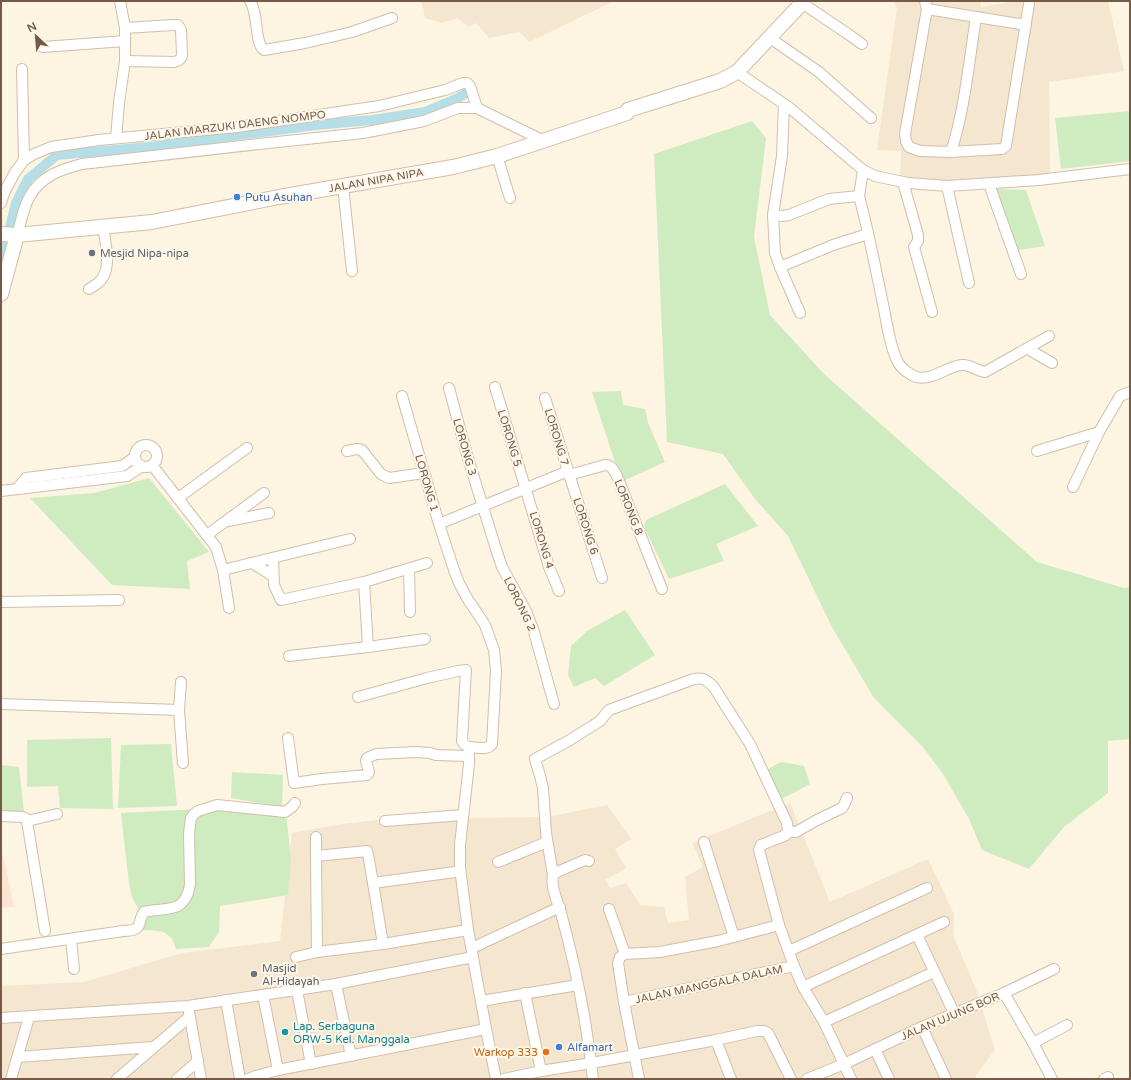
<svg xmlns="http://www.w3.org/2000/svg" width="1131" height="1080" viewBox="0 0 1131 1080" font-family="'Varela Round',sans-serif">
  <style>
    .residential { fill: #f5e6d0 }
    .commercial { fill: #fee3d5 }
    .green { fill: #cfebc0 }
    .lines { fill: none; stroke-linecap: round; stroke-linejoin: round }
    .canal { stroke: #b6dee7; stroke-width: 10 }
    .street-casing { stroke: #d1beab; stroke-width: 12 }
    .secondary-casing { stroke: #d4bda8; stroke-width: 16 }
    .street { stroke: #fff; stroke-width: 10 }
    .secondary { stroke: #fff; stroke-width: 14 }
    .shop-dot { fill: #3f7fe0; stroke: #fff7e9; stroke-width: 1.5 }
    .worship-dot { fill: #6b7280; stroke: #fff7e9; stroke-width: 1.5 }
    .culture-dot { fill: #0f9aa8; stroke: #fff7e9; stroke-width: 1.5 }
    .food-dot { fill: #e8710a; stroke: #fff7e9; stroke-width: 1.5 }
    .labels { text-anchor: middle; stroke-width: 4; stroke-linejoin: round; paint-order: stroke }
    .street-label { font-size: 11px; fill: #755a47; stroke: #fff7e9 }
    .shop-label { font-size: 11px; fill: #366cbe; stroke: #fff7e9; text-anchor: start }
    .worship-label { font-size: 11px; fill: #5b616d; stroke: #fff7e9; text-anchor: start }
    .culture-label { font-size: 11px; fill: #0d838f; stroke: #fff7e9; text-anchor: start }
    .food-label { font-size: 11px; fill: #c56008; stroke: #fff7e9; text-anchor: end }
  </style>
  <rect width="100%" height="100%" fill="#fdf4e2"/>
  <g class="residential">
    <polygon points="420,1 611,1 610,3 529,42 520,32 489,38 476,23 468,27 458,18 442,23 425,18 423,7"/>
    <polygon points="894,1 981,1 981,7 1015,1 1108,1 1124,71 1049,82 1050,178 927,181 900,176 901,151 877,150 897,8"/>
    <polygon points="790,803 830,902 928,859 954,914 953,935 976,989 995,1050 976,1075 976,1079 1,1079 1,986 84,982 182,953 280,941 292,833 343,824 386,819 547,817 607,805 631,839 615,849 626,868 605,880 610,888 626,883 640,905 664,907 668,923 689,920 685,877 703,867 692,843"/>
  </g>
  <polygon class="commercial" points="1,850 5,863 14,907 1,908"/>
  <g class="green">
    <polygon points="1130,111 1130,161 1061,169 1055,118"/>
    <polygon points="752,121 766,138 754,237 770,315 824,374 1037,562 1124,588 1130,587 1130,739 1108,741 1108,793 1064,827 1029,869 982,850 969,819 943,774 923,747 874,698 832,627 788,536 755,499 723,454 667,442 654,154"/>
    <polygon points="995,189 1026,190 1045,246 1013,251"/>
    <polygon points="621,391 623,405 645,409 648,423 665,462 623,481 615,462 592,392"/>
    <polygon points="149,478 209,552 187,561 190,589 112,585 30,498 95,493"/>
    <polygon points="725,484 758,526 716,544 724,561 669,579 644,527 646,520"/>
    <polygon points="625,610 655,655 604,686 595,678 574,687 568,675 571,646 587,631"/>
    <polygon points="111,738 113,809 60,808 58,786 27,787 27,740"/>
    <polygon points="171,744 177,806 118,808 121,745"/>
    <polygon points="781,762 804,766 810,784 780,800 766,771 768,769"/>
    <polygon points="1,765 19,767 24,812 1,812"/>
    <polygon points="232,772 283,775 282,807 231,798"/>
    <path d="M221,808l65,4 5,48 -3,35 -68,11 -1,26 -10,15 -33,2c-5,-21 -20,-18 -37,-19l-1,-22 -6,-11 -3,-13 -8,-71z"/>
  </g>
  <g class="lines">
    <polyline class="canal" points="1,265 16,203 28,179 57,155 149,147 315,125 372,120 425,112 458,98 466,93"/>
    <g class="street-casing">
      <g id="street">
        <path d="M250,1c9,13 4,42 14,49l41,-7 47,-11 40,-14"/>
        <polyline points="925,1 927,9 905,134 906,141 909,147 920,151 951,152"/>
        <polyline points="802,3 848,34 862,44"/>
        <polyline points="927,9 1026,25"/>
        <path d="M976,17c-7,44 -11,92 -25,135l51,-3 4,-3 23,-142"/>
        <path d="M125,28l48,-3h5l3,5 1,25c-1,5 -4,6 -8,7l-49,-1"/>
        <polyline points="770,38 819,72 871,118"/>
        <polyline points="43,47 125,41"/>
        <polyline points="22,69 24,160"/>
        <polyline points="737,72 790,108 863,170 875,176 908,183 947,186 1039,180 1130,169"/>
        <polyline points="116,138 119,103 125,61 125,28 120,1"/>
        <polyline points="497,156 510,198"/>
        <polyline points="903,182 918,235 918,241 914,247 932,312"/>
        <polyline points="989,184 1021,274"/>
        <polyline points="343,186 352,271"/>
        <polyline points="947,186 969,283"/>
        <polyline points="859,196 863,170"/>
        <polyline points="1,203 4,193 14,174 24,160 34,154 51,147 99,140 237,127 379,106 445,90 463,83 467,83 470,86 477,108"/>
        <path d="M773,215l9,1 7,-1 40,-16 30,-3c10,37 17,75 25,113 3,16 7,42 15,55 3,5 12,11 17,13 17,4 31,-11 46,-12 8,-1 15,6 23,7l64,-36"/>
        <path d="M17,235c4,-12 6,-28 13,-39 11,-20 32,-27 52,-32l177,-20 104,-11 61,-12 34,-13h19l65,32"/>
        <polyline points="780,267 775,253 773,215 782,156 784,104"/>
        <path d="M89,289c5,-3 11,-6 14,-12 8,-12 2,-37 0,-50"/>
        <polyline points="800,313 780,267 833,245 868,234"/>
        <polyline points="1028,349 1052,363"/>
        <polyline points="495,387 549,567 559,591"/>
        <polyline points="449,388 467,455 496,549 502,567 526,611 534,632 554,704"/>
        <path d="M402,396l37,128 15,46 5,13 8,15 18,27 9,25 2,21 -4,73c-5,7 -16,3 -23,3"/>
        <polyline points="545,398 602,578"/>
        <circle cx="146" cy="456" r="11"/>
        <polyline points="347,451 357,449 362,450 381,474 389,478 424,473"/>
        <polyline points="1037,451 1099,432"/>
        <polyline points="152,465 216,547 223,570 229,608"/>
        <path d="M569,475l36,-10c7,0 9,6 12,11l45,113"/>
        <polyline points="1073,487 1099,432 1120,396 1130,392"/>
        <polyline points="17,489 26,478 122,466 135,457"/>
        <polyline points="1,491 127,476 142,466"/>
        <polyline points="178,498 247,448"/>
        <polyline points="228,521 269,513"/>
        <polyline points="439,524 568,471"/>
        <polyline points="207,535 264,493"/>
        <polyline points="273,558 274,585 281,600 364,582 427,563"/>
        <polyline points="252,563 273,576"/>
        <polyline points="409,569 410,612"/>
        <polyline points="223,570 350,539"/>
        <polyline points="364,582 368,647 425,639"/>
        <polyline points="1,602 119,600"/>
        <polyline points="289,656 368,647"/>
        <polyline points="358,697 427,678 458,671 466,670 462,741 465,745 469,747 469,764 460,845 460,868 468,930 486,1029 496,1079"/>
        <polyline points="1,704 179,710 183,763"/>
        <polyline points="179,710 181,682"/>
        <polyline points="288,738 294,783 322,779 367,775 369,772 366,761 367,758 376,754 416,752 430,753 436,755 468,756"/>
        <polyline points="1,816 22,817 25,818 27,821 45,931"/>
        <polyline points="27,821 57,814"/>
        <polyline points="385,821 463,815"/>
        <polyline points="788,831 793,832 796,832 817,820 842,808 844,805 847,798"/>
        <polyline points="316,837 316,856 367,851 368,854 373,883 455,872"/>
        <polyline points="704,842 734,937"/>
        <polyline points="316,856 317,952 383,944 468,930"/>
        <path d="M589,861l-4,-1 -28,12 -4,3c-3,12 5,27 8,38 15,55 26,110 32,166"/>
        <polyline points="498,862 547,842"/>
        <path d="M553,875l-7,-42 -3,-45 -3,-12 -5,-17 35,-19 30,-19 9,-11 85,-31c9,-2 12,1 19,7l37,58 37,79 1,8 -2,4 -25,10 -2,5 20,75 15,41 9,21 21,35 27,57"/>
        <polyline points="373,883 383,944"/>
        <polyline points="609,909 625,954"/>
        <polyline points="917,935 954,1013"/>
        <polyline points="71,939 74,969"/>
        <polyline points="472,948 560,907"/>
        <path d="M1,949l122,-18c4,0 11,-1 14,-3 4,-4 3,-12 7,-16 23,-5 41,2 46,-27l-1,-52 2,-15 3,-4 4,-3 19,-6 68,7 7,-5 3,-4"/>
        <polyline points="789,951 927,888"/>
        <polyline points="296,957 317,952"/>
        <polyline points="336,984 351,1056"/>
        <polyline points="803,987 944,922"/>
        <polyline points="297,990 311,1064"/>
        <polyline points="525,993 541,1071"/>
        <polyline points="1004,993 1054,969"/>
        <polyline points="263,995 278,1070"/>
        <polyline points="226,1000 240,1079"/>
        <polyline points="481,1001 578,985"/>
        <polyline points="624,1002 794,966"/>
        <polyline points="189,1012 201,1079"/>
        <polyline points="1,1018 188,1006 336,984 473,957"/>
        <polyline points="824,1022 934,972"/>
        <polyline points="922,1027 946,1079"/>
        <polyline points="716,1040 731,1079"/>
        <polyline points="1033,1043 1067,1025"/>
        <polyline points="875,1049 889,1079"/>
        <polyline points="18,1057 153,1047"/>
        <polyline points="11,1079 29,1017"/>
        <polyline points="117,1079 189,1017"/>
        <polyline points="177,1079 198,1061"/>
        <polyline points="248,1079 256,1076 278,1070 486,1029"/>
        <polyline points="504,1079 541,1071 592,1063 716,1040 757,1031 764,1031 768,1033 791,1079"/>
        <polyline points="639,1079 624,1002 618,963 620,957 625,954 660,952 718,941 779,925"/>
        <polyline points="807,1079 844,1064 922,1027 1004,993 1033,1043 1052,1079"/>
        <polyline points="1104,1079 1108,1077"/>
      </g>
    </g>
    <g class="secondary-casing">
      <g id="secondary">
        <polyline points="1,234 17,235 152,222 279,197 453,167 497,156 627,113 628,110 720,81 737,72 804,1"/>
        <polyline points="1,294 17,235"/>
      </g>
    </g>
    <use href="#street" class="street"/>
    <use href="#secondary" class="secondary"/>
  </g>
  <g class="shop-dot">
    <circle cx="237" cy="197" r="4"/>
    <circle cx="559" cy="1047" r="4"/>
  </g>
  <g class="worship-dot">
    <circle cx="92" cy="253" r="4"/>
    <circle cx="254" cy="974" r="4"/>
  </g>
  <circle class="culture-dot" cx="285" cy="1032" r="4"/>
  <circle class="food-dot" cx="546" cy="1052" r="4"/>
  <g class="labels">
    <g class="street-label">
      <text transform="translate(235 125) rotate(-7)" y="4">JALAN MARZUKI DAENG NOMPO</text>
      <text transform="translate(376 180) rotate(-10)" y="4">JALAN NIPA NIPA</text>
      <text transform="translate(557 437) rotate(73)" y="4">LORONG 7</text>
      <text transform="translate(510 438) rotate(73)" y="4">LORONG 5</text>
      <text transform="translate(465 447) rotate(74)" y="4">LORONG 3</text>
      <text transform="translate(427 483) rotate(74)" y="4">LORONG 1</text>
      <text transform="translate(629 507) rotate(68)" y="4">LORONG 8</text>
      <text transform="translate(586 526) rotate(72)" y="4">LORONG 6</text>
      <text transform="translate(542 540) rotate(73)" y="4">LORONG 4</text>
      <text transform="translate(520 604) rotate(64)" y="4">LORONG 2</text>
      <text transform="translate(709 984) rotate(-12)" y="4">JALAN MANGGALA DALAM</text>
      <text transform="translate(950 1016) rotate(-23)" y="4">JALAN UJUNG BOR</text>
    </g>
    <g class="shop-label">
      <text x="245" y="201">Putu Asuhan</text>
      <text x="567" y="1051">Alfamart</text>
    </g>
    <g class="worship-label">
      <text x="100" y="257">Mesjid Nipa-nipa</text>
      <text x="262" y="972">Masjid<tspan x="262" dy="13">Al-Hidayah</tspan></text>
    </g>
    <g class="culture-label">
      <text x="293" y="1030">Lap. Serbaguna<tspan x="293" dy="13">ORW-5 Kel. Manggala</tspan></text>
    </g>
    <g class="food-label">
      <text x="538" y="1056">Warkop 333</text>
    </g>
  </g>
  <rect width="1131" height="1080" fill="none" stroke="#755a47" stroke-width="4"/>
  <g transform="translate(36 36) rotate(334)" stroke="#fff7e9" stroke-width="3" paint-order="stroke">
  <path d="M0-3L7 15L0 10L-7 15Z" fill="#755a47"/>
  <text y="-6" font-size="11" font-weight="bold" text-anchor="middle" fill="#755a47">N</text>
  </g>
</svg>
